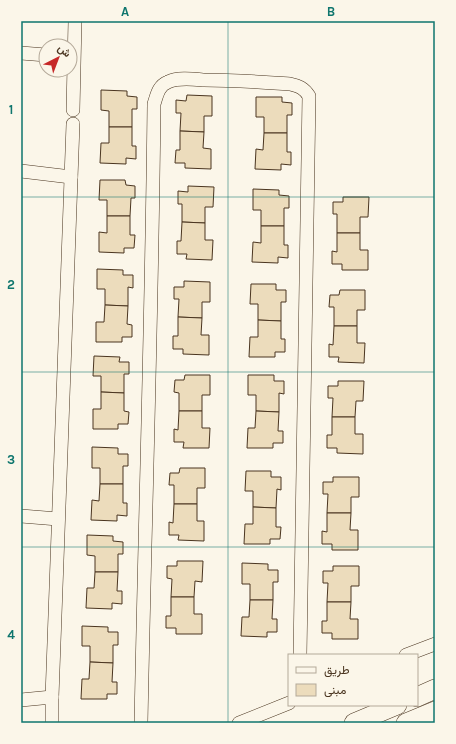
<svg xmlns="http://www.w3.org/2000/svg" width="456" height="744" viewBox="0 0 456 744" font-family="Karla,Vazirmatn,sans-serif">
  <style>
    .building { fill: #ecdcbc; stroke: #4a3520 }
    .lines { fill: none; stroke-linecap: round; stroke-linejoin: round }
    .minor-casing { stroke: #4a3520; stroke-width: 14 }
    .secondary-casing { stroke: #4a3520; stroke-width: 20 }
    .minor { stroke: #fbf6e9; stroke-width: 13 }
    .secondary { stroke: #fbf6e9; stroke-width: 19 }
    .grid { fill: none; stroke: #0f766e; stroke-width: 1; stroke-opacity: 0.55 }
    .neatline { fill: none; stroke: #0f766e; stroke-width: 1.5 }
    .grid-label { font-size: 13px; text-anchor: middle; font-weight: bold; fill: #0f766e }
  </style>
  <rect width="100%" height="100%" fill="#fbf6e9"/>
  <g class="building">
    <polygon points="101,90 127,91 127,96 137,97 137,109 132,109 132,127 109,127 109,111 101,110"/>
    <polygon points="187,95 212,96 212,116 204,116 204,132 180,131 181,113 176,113 176,100 186,101"/>
    <polygon points="256,97 282,97 282,102 292,103 292,115 287,115 287,133 264,133 264,117 256,117"/>
    <polygon points="109,127 132,127 132,146 136,146 136,159 126,158 126,164 100,163 101,143 109,143"/>
    <polygon points="180,131 204,132 203,148 211,149 211,169 185,168 185,163 175,163 176,150 180,150"/>
    <polygon points="264,133 287,133 287,152 291,152 291,165 281,164 281,170 255,169 256,149 263,150"/>
    <polygon points="100,180 125,180 126,185 135,186 135,198 131,198 130,216 107,216 107,200 99,200"/>
    <polygon points="188,186 214,187 213,207 205,207 205,223 182,222 182,204 178,204 178,191 188,192"/>
    <polygon points="253,189 279,190 279,195 289,196 289,208 284,208 284,226 261,226 261,210 253,210"/>
    <polygon points="343,197 369,197 368,217 360,217 360,233 337,233 337,214 333,214 333,202 343,202"/>
    <polygon points="107,216 130,216 130,235 135,235 134,248 124,248 124,253 99,252 99,232 107,233"/>
    <polygon points="182,222 205,223 205,240 213,240 212,260 186,259 187,254 177,254 177,241 181,241"/>
    <polygon points="261,226 284,226 284,245 288,245 288,258 278,257 278,263 252,262 253,242 261,243"/>
    <polygon points="337,233 360,233 360,250 368,250 368,270 342,270 342,264 332,264 332,251 337,252"/>
    <polygon points="97,269 123,270 123,275 133,275 133,288 128,287 128,306 105,305 105,289 97,289"/>
    <polygon points="184,281 210,282 210,302 202,302 202,318 178,317 179,299 174,299 174,287 184,287"/>
    <polygon points="251,284 276,284 276,290 286,290 286,302 281,302 281,321 258,320 258,304 250,304"/>
    <polygon points="340,290 365,290 365,310 357,310 357,326 334,326 334,307 329,307 330,295 339,295"/>
    <polygon points="105,305 128,306 127,324 132,325 132,337 122,337 122,342 96,342 96,322 104,322"/>
    <polygon points="178,317 202,318 201,335 209,335 209,355 183,354 183,349 173,349 173,336 178,336"/>
    <polygon points="258,320 281,321 281,339 285,339 285,352 275,352 275,357 249,357 250,337 258,337"/>
    <polygon points="334,326 357,326 357,343 365,343 364,363 338,362 339,357 329,357 329,344 333,345"/>
    <polygon points="94,356 120,357 119,362 129,362 129,374 124,374 124,393 101,392 101,376 93,376"/>
    <polygon points="185,375 210,375 210,395 202,395 202,411 179,411 179,393 174,392 175,380 184,380"/>
    <polygon points="248,375 274,375 274,381 284,381 284,394 279,393 279,412 256,411 256,395 248,395"/>
    <polygon points="338,381 364,381 363,401 356,401 355,417 332,417 333,398 328,398 328,386 338,386"/>
    <polygon points="101,392 124,393 124,411 129,412 128,424 118,424 118,429 93,429 93,409 101,409"/>
    <polygon points="179,411 202,411 202,428 210,428 209,448 183,448 184,442 174,442 174,429 178,430"/>
    <polygon points="256,411 279,412 278,431 283,431 283,443 273,443 273,448 247,448 248,428 255,428"/>
    <polygon points="332,417 355,417 355,434 363,434 363,454 337,453 337,448 327,448 327,435 332,435"/>
    <polygon points="92,447 118,448 118,454 128,454 128,466 123,466 123,484 100,484 100,468 92,468"/>
    <polygon points="180,468 205,468 205,488 197,488 197,504 174,504 174,485 169,485 170,473 179,473"/>
    <polygon points="246,471 271,471 271,477 281,477 281,490 277,489 276,508 253,507 253,491 245,491"/>
    <polygon points="333,477 359,477 359,497 351,497 351,513 327,513 328,494 323,494 323,482 333,482"/>
    <polygon points="100,484 123,484 123,503 127,503 127,516 117,515 117,521 91,520 92,500 99,501"/>
    <polygon points="174,504 197,504 197,521 204,521 204,541 178,540 179,535 169,535 169,522 173,523"/>
    <polygon points="253,507 276,508 276,527 281,527 280,539 270,539 270,544 244,544 245,524 253,524"/>
    <polygon points="327,513 351,513 350,530 358,530 358,550 332,550 332,544 322,544 322,531 327,532"/>
    <polygon points="87,535 113,536 113,541 123,542 123,554 118,554 118,572 95,572 95,556 87,555"/>
    <polygon points="177,561 203,561 202,582 195,581 194,597 171,597 172,579 167,578 167,566 177,566"/>
    <polygon points="242,563 268,564 268,570 278,570 278,582 273,582 273,600 250,600 250,584 242,584"/>
    <polygon points="333,566 359,566 359,586 351,586 351,602 327,602 328,583 323,583 323,571 333,571"/>
    <polygon points="95,572 118,572 117,591 122,591 122,604 112,603 112,609 86,608 87,588 94,588"/>
    <polygon points="171,597 194,597 194,614 202,614 202,634 176,634 176,628 166,628 166,616 171,616"/>
    <polygon points="250,600 273,600 272,619 277,619 277,632 267,632 267,637 241,636 242,617 249,617"/>
    <polygon points="327,602 351,602 350,619 358,619 358,639 332,639 332,633 322,633 322,621 327,621"/>
    <polygon points="82,626 108,627 108,632 118,632 118,645 113,645 113,663 90,662 90,646 82,646"/>
    <polygon points="90,662 113,663 112,682 117,682 117,694 107,694 107,699 81,699 82,679 89,679"/>
  </g>
  <g class="lines">
    <g class="minor-casing">
      <g id="minor">
        <polyline points="21,53 46,55"/>
        <polyline points="73,110 75,21"/>
        <polyline points="21,171 71,177"/>
        <polyline points="21,516 58,519"/>
        <polyline points="406,655 435,644"/>
        <polyline points="21,700 52,697"/>
        <polyline points="52,723 52,697 73,124"/>
        <path d="M141,723c4,-206 11,-413 13,-619 3,-9 4,-18 14,-22 10,-5 25,-3 36,-2 29,0 57,2 86,4 9,2 14,4 19,12l-9,559"/>
        <polyline points="239,723 289,703"/>
      </g>
    </g>
    <g class="secondary-casing">
      <g id="secondary">
        <polyline points="417,697 435,689"/>
        <polyline points="354,723 397,705"/>
        <polyline points="406,723 435,711"/>
      </g>
    </g>
    <use href="#minor" class="minor"/>
    <use href="#secondary" class="secondary"/>
  </g>
  <path class="grid" d="M228,21v702M21,197h414M21,372h414M21,547h414"/>
  <rect width="456" height="744" fill="none" stroke="#fbf6e9" stroke-width="44"/>
  <rect x="288" y="654" width="130" height="52" fill="#fbf6e9" stroke="#b4a999"/>
  <rect x="296" y="667" width="20" height="6" fill="#fbf6e9" stroke="#b4a999"/>
  <text x="324" y="674" font-size="12" fill="#4a3520">طريق</text>
  <rect x="296" y="684" width="20" height="12" fill="#ecdcbc" stroke="#b4a999"/>
  <text x="324" y="694" font-size="12" fill="#4a3520">مبنى</text>
  <g transform="translate(58 58) rotate(42)"><circle r="19" fill="#fbf6e9" stroke="#b4a999"/>
  <path d="M0-3L7 15L0 10L-7 15Z" fill="#c62828"/>
  <text y="-6" font-size="11" font-weight="bold" text-anchor="middle" fill="#4a3520">ش</text>
  </g>
  <rect x="22" y="22" width="412" height="700" class="neatline"/>
  <g class="grid-label">
    <text x="125" y="16">A</text>
    <text x="331" y="16">B</text>
    <text x="11" y="114">1</text>
    <text x="11" y="289">2</text>
    <text x="11" y="464">3</text>
    <text x="11" y="639">4</text>
  </g>
</svg>
